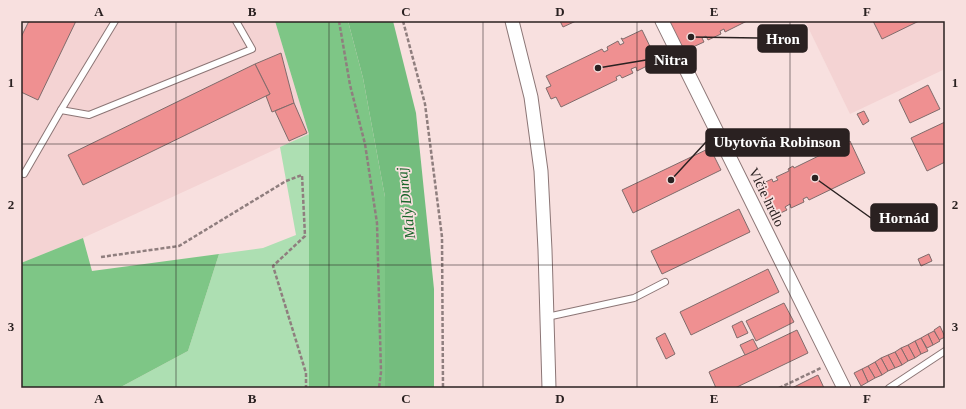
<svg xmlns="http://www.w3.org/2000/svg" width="966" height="409" viewBox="0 0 966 409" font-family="'Times New Roman',serif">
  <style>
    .built { fill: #f4d3d3 }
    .green { fill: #addfb2 }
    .forest { fill: #7ec686 }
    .water { fill: #74bd7e }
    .building { fill: #ef9091; stroke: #806b6b }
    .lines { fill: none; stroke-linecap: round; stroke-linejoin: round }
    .service-casing { stroke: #8c7676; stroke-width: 8 }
    .minor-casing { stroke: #8c7676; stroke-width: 15 }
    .path { stroke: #8f7e7e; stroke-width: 2.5; stroke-dasharray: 4 2; stroke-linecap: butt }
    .service { stroke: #fff; stroke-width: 6 }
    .minor { stroke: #fff; stroke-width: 13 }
    .grid { fill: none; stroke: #2a2121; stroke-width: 1; stroke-opacity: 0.55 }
    .labels { text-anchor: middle; stroke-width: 3.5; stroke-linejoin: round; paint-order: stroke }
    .street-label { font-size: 14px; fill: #2a2121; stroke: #f8e0df }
    .water-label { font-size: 15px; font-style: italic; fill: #19652a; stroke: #f8e0df }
    .leader { fill: none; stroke: #2a2121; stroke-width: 1.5 }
    .callout-dot { fill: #2a2121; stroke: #f8e0df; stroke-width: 1.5 }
    .callout { fill: #2a2121; stroke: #2a2121; stroke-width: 1.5 }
    .callout-label { font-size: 15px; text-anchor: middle; font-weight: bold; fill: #fff }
    .neatline { fill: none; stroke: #2a2121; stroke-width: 1.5 }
    .grid-label { font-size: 13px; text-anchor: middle; font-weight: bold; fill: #2a2121 }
  </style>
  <rect width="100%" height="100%" fill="#f8e0df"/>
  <g class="built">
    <polygon points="21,21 275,21 309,134 83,238 21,263"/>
    <polygon points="805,21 945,21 945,69 850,114"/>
  </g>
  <polygon class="green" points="309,134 309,388 119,388 188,351 219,254 263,248 296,235 280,147"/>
  <g class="forest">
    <polygon points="275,21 348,21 363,78 385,197 385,388 309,388 309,134"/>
    <polygon points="83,238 92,271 219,254 188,351 119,388 21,388 21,263"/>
  </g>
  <polygon class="water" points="348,21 393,21 416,113 434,289 434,388 385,388 385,197 363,78"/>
  <g class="building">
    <polygon points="29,21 76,21 38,100 21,92 21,37"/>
    <polygon points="560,21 576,21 563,27"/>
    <polygon points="669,21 747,21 725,32 724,29 720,31 721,34 708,40 706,36 702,38 704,42 684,51"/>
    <polygon points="873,21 919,21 882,39"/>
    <polygon points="642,30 657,61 637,71 636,67 631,69 633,73 622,78 620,75 616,77 617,80 561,107 556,97 551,99 546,88 551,86 546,76 602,49 604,52 608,50 607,47 618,41 620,45 624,43 621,38 623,39"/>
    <polygon points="281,53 294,103 272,112 266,96 270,94 255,64"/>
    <polygon points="255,64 270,94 83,185 68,155"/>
    <polygon points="928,85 940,109 910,123 899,100"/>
    <polygon points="294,103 307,133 289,141 275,111"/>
    <polygon points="864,111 869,121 863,125 857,114"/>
    <polygon points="945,122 945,162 927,171 911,138"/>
    <polygon points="850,141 865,173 809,200 807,197 803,199 804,202 791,208 790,204 785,207 787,210 774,216 759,185 772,179 773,182 778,180 776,177 789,171 788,169 793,166 794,168 837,147 839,151 844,148 842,145"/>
    <polygon points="710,148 721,170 633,213 622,190"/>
    <polygon points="739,209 750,232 662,274 651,251"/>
    <polygon points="929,254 932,261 921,266 918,259"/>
    <polygon points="768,269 779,292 691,335 680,312"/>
    <polygon points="784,303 794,322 756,341 746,321"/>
    <polygon points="742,321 748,333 737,338 732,326"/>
    <polygon points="940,326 945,337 939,340 934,330"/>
    <polygon points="797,330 808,353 735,388 716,388 709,372"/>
    <polygon points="934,331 940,341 933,345 928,334"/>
    <polygon points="665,333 675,354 666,359 656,338"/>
    <polygon points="928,334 933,345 927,348 921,338"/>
    <polygon points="921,338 928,351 921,354 915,341"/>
    <polygon points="753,339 758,349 745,355 740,345"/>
    <polygon points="915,341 921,354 915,358 908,345"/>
    <polygon points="908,345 915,358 908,361 901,348"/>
    <polygon points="901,348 908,361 902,365 895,352"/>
    <polygon points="895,352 902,365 895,368 888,355"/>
    <polygon points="888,355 895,368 888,371 881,358"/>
    <polygon points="881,358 888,371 882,375 875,362"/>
    <polygon points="875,362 882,375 875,378 868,366"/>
    <polygon points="868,366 875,378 868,382 862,369"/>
    <polygon points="862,369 868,382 861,386 854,373"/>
    <polygon points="818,375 824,388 792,388"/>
  </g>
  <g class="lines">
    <g class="service-casing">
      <g id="service">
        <polyline points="61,110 89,115 252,49 236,21"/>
        <polyline points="21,173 24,174 61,110 115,21"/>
        <polyline points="547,317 634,298 665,282"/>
        <polyline points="889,388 945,351"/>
      </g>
    </g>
    <g class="minor-casing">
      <g id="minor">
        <polyline points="512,21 531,97 541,171 545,250 549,388"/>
        <polyline points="662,21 844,388"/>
      </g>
    </g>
    <g class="path">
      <polyline points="339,21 350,85 365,144 377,223 381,372 379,388"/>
      <polyline points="403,21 425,104 442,237 443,388"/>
      <polyline points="101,257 179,246 286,181 302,175 305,236 273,266 306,373 306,388"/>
      <polyline points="779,388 821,368"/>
    </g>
    <use href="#service" class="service"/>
    <use href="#minor" class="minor"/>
  </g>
  <path class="grid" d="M176,21v367M329,21v367M483,21v367M637,21v367M790,21v367M21,144h924M21,265h924"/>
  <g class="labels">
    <g class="street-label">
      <text transform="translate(767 197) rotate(64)" y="5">Vlčie hrdlo</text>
    </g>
    <g class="water-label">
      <text transform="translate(406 203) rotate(-97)" y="5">Malý Dunaj</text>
    </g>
  </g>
  <path class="leader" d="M691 37L758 38M598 68L646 60M671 180L706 142M815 178L871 218"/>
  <g class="callout-dot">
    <circle cx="691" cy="37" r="4"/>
    <circle cx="598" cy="68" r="4"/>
    <circle cx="671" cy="180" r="4"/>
    <circle cx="815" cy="178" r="4"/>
  </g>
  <g class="callout">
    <rect x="758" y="25" width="49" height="27" rx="4"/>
    <rect x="646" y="46" width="50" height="27" rx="4"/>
    <rect x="706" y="129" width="143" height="27" rx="4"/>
    <rect x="871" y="204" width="66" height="27" rx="4"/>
  </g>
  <g class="callout-label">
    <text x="783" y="44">Hron</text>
    <text x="671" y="65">Nitra</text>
    <text x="777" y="147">Ubytovňa Robinson</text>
    <text x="904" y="223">Hornád</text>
  </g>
  <rect width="966" height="409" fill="none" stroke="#f8e0df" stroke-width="44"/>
  <rect x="22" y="22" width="922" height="365" class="neatline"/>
  <g class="grid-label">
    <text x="99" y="16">A</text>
    <text x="252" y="16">B</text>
    <text x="406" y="16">C</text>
    <text x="560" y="16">D</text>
    <text x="714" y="16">E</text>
    <text x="867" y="16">F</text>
    <text x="11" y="87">1</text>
    <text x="955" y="87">1</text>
    <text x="11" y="209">2</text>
    <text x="955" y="209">2</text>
    <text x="11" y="331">3</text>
    <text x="955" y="331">3</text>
    <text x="99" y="403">A</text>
    <text x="252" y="403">B</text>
    <text x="406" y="403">C</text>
    <text x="560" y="403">D</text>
    <text x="714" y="403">E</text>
    <text x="867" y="403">F</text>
  </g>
</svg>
